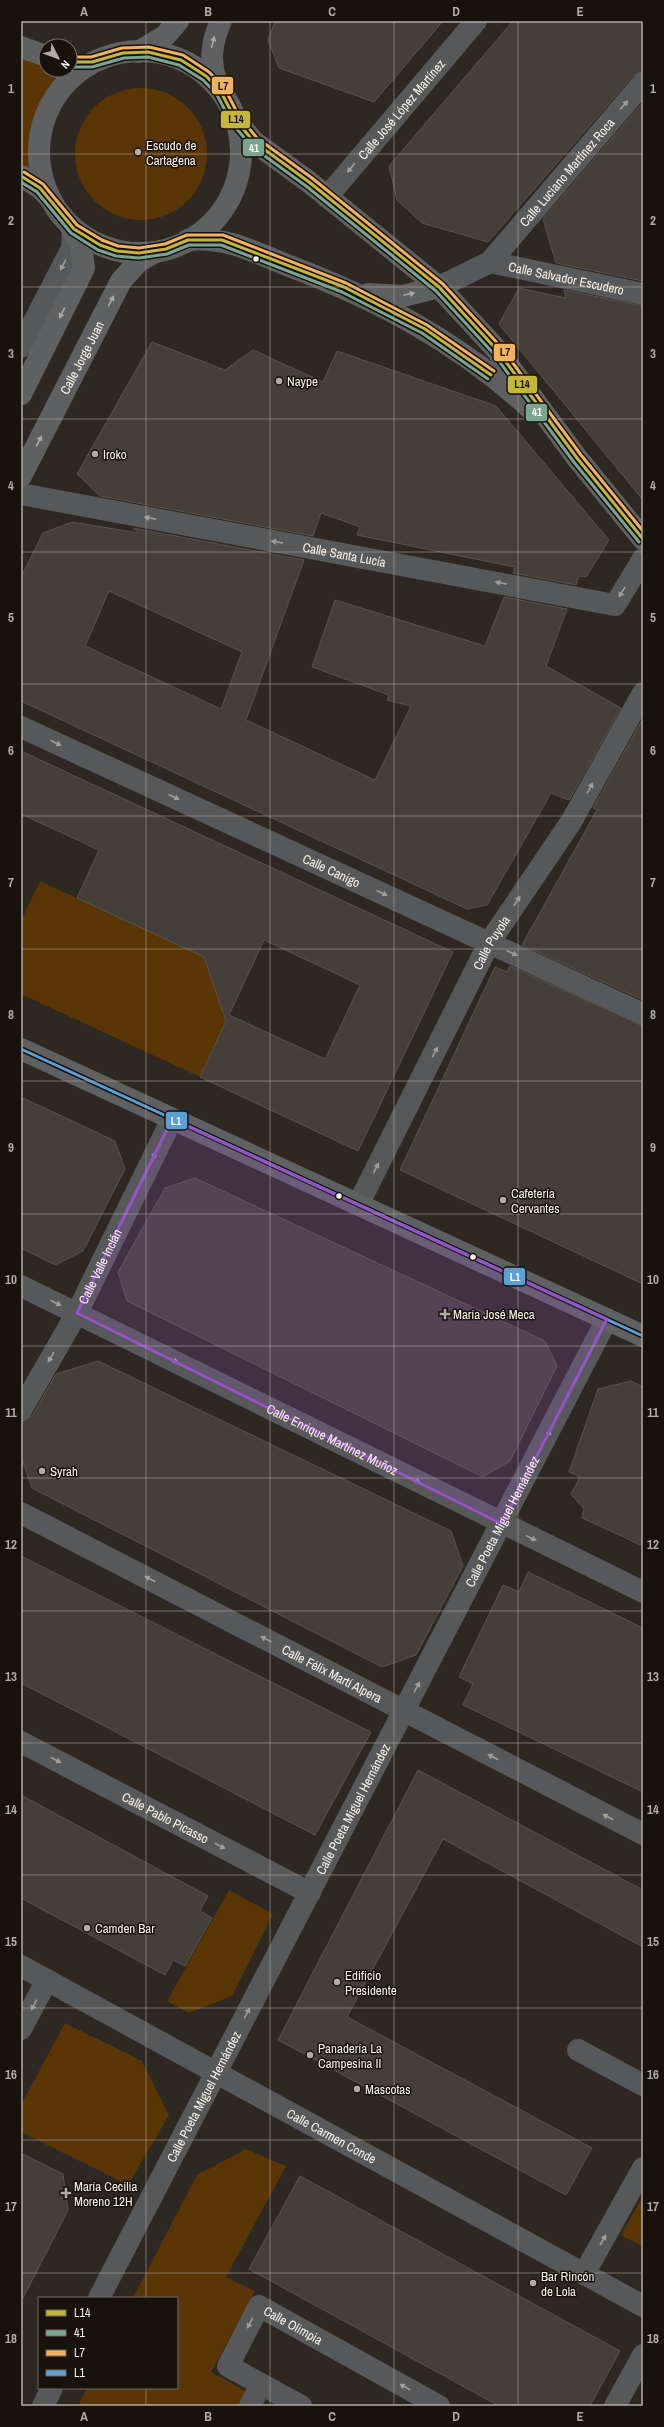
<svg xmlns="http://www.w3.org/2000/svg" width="664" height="2427" viewBox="0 0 664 2427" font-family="'Archivo Narrow',sans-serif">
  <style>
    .green { fill: #5a3505 }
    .building { fill: #443f39; stroke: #59534e; fill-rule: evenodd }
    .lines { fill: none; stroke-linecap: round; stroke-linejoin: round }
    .minor { stroke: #575859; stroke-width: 22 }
    .major { stroke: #5f6061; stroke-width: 22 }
    .bus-1-casing { stroke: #18120d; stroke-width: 6 }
    .bus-2-casing { stroke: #18120d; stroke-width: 6 }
    .bus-3-casing { stroke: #18120d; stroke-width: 6 }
    .bus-4-casing { stroke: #18120d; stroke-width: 6 }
    .bus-1 { stroke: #c5b63b; stroke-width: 3 }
    .bus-2 { stroke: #7aa691; stroke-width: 3 }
    .bus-3 { stroke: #f2b25e; stroke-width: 3 }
    .bus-4 { stroke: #5b9fd7; stroke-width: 3 }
    .oneway { fill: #aca9a6 }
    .oneway2 { fill: #a09d9a }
    .marked { fill: #9454c8; fill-opacity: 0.2; stroke: #9454c8; stroke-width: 3; stroke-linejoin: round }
    .grid { fill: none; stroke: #b3aba4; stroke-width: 1; stroke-opacity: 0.55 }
    .poi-dot { fill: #b3aba4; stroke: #18120d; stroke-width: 1.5 }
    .bus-dot { fill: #faf2ea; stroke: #18120d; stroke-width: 1.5 }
    .labels { text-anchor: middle; stroke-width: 3; stroke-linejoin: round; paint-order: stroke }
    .street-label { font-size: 13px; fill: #faf2ea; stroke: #18120d }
    .poi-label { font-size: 13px; fill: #faf2ea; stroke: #18120d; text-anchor: start }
    .line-badge { stroke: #18120d; stroke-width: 1.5 }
    .badge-label { font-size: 11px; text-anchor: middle; font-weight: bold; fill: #fff }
    .pale-badge-label { font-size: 11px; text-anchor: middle; font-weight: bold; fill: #111 }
    .neatline { fill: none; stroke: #b3aba4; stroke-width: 1.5 }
    .grid-label { font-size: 13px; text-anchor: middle; font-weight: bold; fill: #b3aba4 }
  </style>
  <rect width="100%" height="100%" fill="#2e2822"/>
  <g class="green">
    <path d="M21,47l25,9v14h24v-8h26c-45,19 -64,72 -53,117l-22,-3z"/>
    <circle cx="141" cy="154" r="66"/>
    <polygon points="40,881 204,957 226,1021 200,1077 21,994 21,921"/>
    <polygon points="229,1890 273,1914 232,1996 189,2013 167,2001"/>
    <polygon points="65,2023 142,2061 169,2115 128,2185 21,2132 21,2105"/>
    <polygon points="246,2149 286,2166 226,2277 255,2291 211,2372 251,2394 244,2406 78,2406 87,2388 177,2388 177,2298 133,2298 197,2175"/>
    <polygon points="643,2196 643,2247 621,2235"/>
  </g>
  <g class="building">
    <polygon points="275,21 443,21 374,102 279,68 268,40"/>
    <polygon points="513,21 643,21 643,71 634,75 488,242 422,223 397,200 389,166"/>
    <polygon points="643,102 643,281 556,263 543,219"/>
    <polygon points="519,288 566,298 564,290 643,306 643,500 499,324"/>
    <polygon points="152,342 225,370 253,350 323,382 337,351 496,406 609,540 586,577 579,576 576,585 513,573 515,567 357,535 360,527 321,513 313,536 100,496 77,474"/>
    <path d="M72,522l67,11 -6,-5 171,32 -58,160 129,60 36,-74 -24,-6 2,-5 -77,-28 23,-67 150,46 19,-49 63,12 -21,57 75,42 -52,92 -18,-7 -64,112 -20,4 -446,-208v-124l22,-44zM109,591l133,61 -21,57 -136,-63z"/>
    <polygon points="642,720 643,720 643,1000 522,945 597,810 593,808"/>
    <path d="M21,751l432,201 -95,199 -158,-74 26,-56 -22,-64 -127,-59 22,-48 -78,-36zM264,940l96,45 -35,74 -96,-44z"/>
    <polygon points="510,966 643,1026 643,1284 400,1170 495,967 507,972"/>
    <polygon points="21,1097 115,1141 125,1169 83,1251 55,1265 21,1248"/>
    <polygon points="195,1178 545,1341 557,1366 510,1461 483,1477 127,1301 118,1272 165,1188"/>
    <polygon points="98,1361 451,1531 463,1566 416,1655 382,1667 32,1488 21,1456 21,1422 32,1416 56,1374"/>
    <polygon points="631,1381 643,1387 643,1546 582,1518 584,1509 571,1494 580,1477 569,1472 598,1389"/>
    <polygon points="21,1556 371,1732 315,1835 21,1683"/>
    <polygon points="528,1572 643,1628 643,1792 463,1705 473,1684 459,1677 503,1585 519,1592"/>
    <polygon points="418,1770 643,1890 643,1947 443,1839 347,2017 592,2148 566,2195 278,2040"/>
    <polygon points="21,1795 208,1896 200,1911 212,1918 185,1966 173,1960 165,1975 21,1898"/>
    <polygon points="21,2153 63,2174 68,2210 21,2302"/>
    <polygon points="300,2176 620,2351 590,2406 499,2406 249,2269"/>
  </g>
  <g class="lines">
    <g class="minor">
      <path id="s1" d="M327,197l149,-176"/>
      <path id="s2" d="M490,262l153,32"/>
      <path id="s3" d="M439,287l51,-25 153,-179"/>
      <polyline points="21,347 72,248 73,229"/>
      <path id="s4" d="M21,494l594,111 28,-46"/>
      <path id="s5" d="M21,727l622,287"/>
      <path id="s6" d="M359,1203l130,-260 82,-121 72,-129"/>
      <path id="s7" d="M21,1286l622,306"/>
      <path id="s8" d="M21,1410l56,-97 95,-194"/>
      <path id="s9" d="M21,1513l622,321"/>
      <path id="s10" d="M21,1742l289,151"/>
      <path id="s11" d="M21,1966l622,340"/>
      <polyline points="21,2029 47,1980"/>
      <polyline points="578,2050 643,2085"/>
      <polyline points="584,2274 643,2168"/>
      <path id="s12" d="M99,2298l508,-979"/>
      <polyline points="43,2406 52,2388"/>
      <polyline points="250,2406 261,2384"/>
      <path id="s13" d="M301,2406l-73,-40 31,-60 180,100"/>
      <polyline points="615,2406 643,2355"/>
    </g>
    <g class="major">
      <polyline points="21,47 46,56"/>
      <circle cx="140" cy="152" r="101"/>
      <polyline points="138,52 165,36 178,21"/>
      <path d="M219,89c-10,-24 -9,-44 2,-68"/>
      <polyline points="235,119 254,142 309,182 439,287 497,350 577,458 643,539"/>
      <polyline points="21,176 40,188 49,197"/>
      <path d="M188,240c38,-3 62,10 96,24 91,34 175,78 247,145"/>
      <polyline points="368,294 403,296 439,287"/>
      <polyline points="21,394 84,268 81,245 71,227"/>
      <path id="s14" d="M21,476l100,-195 17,-19 17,-10"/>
      <polyline points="21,1049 643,1336"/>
    </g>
    <g class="bus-1-casing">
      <g id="bus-1">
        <polyline points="70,62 92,62 123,53 148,52 181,60 206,76 220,90 235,119 254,142 309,182 439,287 497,350 577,458 643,539"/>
        <polyline points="21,176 40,188 74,229 100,245 117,251 139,253 166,249 188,240 222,240 344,287 425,329 491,375"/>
      </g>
    </g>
    <g class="bus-2-casing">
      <g id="bus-2">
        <polyline points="70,67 92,67 124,58 148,57 179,65 203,80 216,93 231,122 251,146 306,186 436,291 493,353 573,461 639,542"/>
        <polyline points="21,182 37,192 71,233 98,250 116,256 139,258 167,254 189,245 221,245 342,292 422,333 488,379"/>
      </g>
    </g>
    <g class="bus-3-casing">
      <g id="bus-3">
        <polyline points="70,57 91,57 122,48 149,47 183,55 209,72 224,87 239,116 257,138 312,178 443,284 501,347 581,455 643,531"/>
        <polyline points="24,172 43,184 77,225 102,240 118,246 139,248 165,244 187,235 223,235 346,283 427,325 494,371"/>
      </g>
    </g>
    <g class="bus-4-casing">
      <polyline id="bus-4" points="21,1049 643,1336"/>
    </g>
    <use href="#bus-1" class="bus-1"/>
    <use href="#bus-2" class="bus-2"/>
    <use href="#bus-3" class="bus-3"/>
    <use href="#bus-4" class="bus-4"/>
  </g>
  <defs><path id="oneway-solid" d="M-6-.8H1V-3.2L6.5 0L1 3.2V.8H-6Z"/></defs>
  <g class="oneway">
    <use href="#oneway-solid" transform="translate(213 42) rotate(-76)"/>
    <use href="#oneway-solid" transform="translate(409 294) rotate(-12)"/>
    <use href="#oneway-solid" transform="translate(111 301) rotate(-63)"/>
    <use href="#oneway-solid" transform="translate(62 313) rotate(117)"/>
    <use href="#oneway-solid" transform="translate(39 441) rotate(-63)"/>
  </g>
  <g class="oneway2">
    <use href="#oneway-solid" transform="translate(624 105) rotate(-50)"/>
    <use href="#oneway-solid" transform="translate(351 168) rotate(129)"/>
    <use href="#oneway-solid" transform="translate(63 265) rotate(117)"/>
    <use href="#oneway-solid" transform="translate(150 518) rotate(-169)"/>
    <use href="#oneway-solid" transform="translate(277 542) rotate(-169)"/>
    <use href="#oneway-solid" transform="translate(501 583) rotate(-169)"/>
    <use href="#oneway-solid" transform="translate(622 592) rotate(121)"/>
    <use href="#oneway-solid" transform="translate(56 743) rotate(25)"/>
    <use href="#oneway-solid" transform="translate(590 788) rotate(-61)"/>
    <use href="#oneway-solid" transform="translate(174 797) rotate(25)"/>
    <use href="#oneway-solid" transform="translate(382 893) rotate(25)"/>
    <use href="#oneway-solid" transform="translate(517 901) rotate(-56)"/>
    <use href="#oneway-solid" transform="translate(512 953) rotate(25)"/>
    <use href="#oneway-solid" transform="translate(435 1052) rotate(-63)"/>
    <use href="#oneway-solid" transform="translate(155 1154) rotate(115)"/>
    <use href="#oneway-solid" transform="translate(376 1168) rotate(-64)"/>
    <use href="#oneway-solid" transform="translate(56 1303) rotate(25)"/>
    <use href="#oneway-solid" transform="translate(51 1357) rotate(120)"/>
    <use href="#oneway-solid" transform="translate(173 1360) rotate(26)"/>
    <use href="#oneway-solid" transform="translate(548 1435) rotate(-63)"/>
    <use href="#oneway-solid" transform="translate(415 1480) rotate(26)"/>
    <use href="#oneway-solid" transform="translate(531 1538) rotate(26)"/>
    <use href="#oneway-solid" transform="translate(150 1579) rotate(-153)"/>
    <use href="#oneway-solid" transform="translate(266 1639) rotate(-153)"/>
    <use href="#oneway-solid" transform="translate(417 1687) rotate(-62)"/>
    <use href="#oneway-solid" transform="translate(493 1757) rotate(-153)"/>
    <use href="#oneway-solid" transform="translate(56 1760) rotate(28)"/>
    <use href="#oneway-solid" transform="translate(608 1817) rotate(-153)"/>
    <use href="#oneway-solid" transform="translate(220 1846) rotate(28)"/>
    <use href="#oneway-solid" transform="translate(34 2005) rotate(118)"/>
    <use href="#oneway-solid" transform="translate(247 2013) rotate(-63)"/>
    <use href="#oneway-solid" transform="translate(603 2240) rotate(-60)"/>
    <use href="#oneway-solid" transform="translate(250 2323) rotate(117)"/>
    <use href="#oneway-solid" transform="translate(405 2387) rotate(-151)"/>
  </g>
  <path class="marked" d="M172,1119l435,200 -105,205 -425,-211z"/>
  <path class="grid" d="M146,21v2277M270,21v2385M394,21v2385M518,21v2385M21,154h622M21,287h622M21,419h622M21,552h622M21,684h622M21,816h622M21,949h622M21,1081h622M21,1214h622M21,1346h622M21,1478h622M21,1611h622M21,1743h622M21,1875h622M21,2008h622M21,2140h622M21,2273h622M146,2388v18"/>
  <g class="poi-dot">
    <circle cx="138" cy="152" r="4"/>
    <circle cx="279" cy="381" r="4"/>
    <circle cx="95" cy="454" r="4"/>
    <circle cx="503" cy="1200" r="4"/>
    <path d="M443 1308h4v4h4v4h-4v4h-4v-4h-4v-4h4z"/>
    <circle cx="42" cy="1471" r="4"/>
    <circle cx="87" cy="1928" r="4"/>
    <circle cx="337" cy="1982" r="4"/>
    <circle cx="310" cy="2055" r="4"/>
    <circle cx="357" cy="2089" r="4"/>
    <path d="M64 2187h4v4h4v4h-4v4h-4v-4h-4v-4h4z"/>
    <circle cx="533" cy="2283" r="4"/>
  </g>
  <g class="bus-dot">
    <circle cx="256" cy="259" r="3.5"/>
    <circle cx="339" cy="1196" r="3.5"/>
    <circle cx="473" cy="1257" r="3.5"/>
  </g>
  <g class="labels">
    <g class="street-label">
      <text dy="5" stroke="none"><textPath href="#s1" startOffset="115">Calle José López Martínez</textPath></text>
      <text dy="5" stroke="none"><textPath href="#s3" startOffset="175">Calle Luciano Martínez Roca</textPath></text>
      <text dy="5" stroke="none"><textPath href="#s2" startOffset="78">Calle Salvador Escudero</textPath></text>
      <text dy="5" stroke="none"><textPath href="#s14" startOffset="133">Calle Jorge Juan</textPath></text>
      <text dy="5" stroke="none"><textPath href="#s4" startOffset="329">Calle Santa Lucía</textPath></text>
      <text dy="5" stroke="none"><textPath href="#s5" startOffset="342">Calle Canigo</textPath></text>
      <text dy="5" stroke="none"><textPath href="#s6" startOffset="292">Calle Puyola</textPath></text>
      <text dy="5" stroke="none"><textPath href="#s8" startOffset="164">Calle Valle Inclán</textPath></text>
      <text dy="5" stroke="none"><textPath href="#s7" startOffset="347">Calle Enrique Martínez Muñoz</textPath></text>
      <text dy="5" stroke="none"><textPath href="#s12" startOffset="875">Calle Poeta Miguel Hernández</textPath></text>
      <text dy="5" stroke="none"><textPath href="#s9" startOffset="350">Calle Félix Martí Alpera</textPath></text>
      <text dy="5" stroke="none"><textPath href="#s12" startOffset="551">Calle Poeta Miguel Hernández</textPath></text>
      <text dy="5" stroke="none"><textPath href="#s10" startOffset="163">Calle Pablo Picasso</textPath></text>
      <text dy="5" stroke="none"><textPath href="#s12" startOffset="227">Calle Poeta Miguel Hernández</textPath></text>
      <text dy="5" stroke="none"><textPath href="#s11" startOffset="354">Calle Carmen Conde</textPath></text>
      <text dy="5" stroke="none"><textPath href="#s13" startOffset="190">Calle Olimpia</textPath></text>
    </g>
    <g class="poi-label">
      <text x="146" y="150">Escudo de<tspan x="146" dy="15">Cartagena</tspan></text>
      <text x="287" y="386">Naype</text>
      <text x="103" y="459">Iroko</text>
      <text x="511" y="1198">Cafetería<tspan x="511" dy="15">Cervantes</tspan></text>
      <text x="453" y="1319">María José Meca</text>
      <text x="50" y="1476">Syrah</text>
      <text x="95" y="1933">Camden Bar</text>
      <text x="345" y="1980">Edificio<tspan x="345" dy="15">Presidente</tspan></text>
      <text x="318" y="2053">Panadería La<tspan x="318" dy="15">Campesina II</tspan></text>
      <text x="365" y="2094">Mascotas</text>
      <text x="74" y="2191">María Cecilia<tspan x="74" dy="15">Moreno 12H</tspan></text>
      <text x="541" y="2281">Bar Rincón<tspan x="541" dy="15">de Lola</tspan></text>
    </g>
  </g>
  <g class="line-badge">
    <rect x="211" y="76" width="23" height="19" rx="4" fill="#f2b25e"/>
    <rect x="220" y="110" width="31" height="19" rx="4" fill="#c5b63b"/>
    <rect x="242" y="138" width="23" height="19" rx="4" fill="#7aa691"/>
    <rect x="493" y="343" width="23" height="19" rx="4" fill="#f2b25e"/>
    <rect x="507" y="375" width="31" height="19" rx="4" fill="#c5b63b"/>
    <rect x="525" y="403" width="23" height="19" rx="4" fill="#7aa691"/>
    <rect x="165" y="1111" width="23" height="19" rx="4" fill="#5b9fd7"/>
    <rect x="503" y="1267" width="23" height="19" rx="4" fill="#5b9fd7"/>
  </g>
  <g class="badge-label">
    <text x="254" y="152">41</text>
    <text x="537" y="416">41</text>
    <text x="176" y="1125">L1</text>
    <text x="515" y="1281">L1</text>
  </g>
  <g class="pale-badge-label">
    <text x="223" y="90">L7</text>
    <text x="236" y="123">L14</text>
    <text x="505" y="356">L7</text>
    <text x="522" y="388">L14</text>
  </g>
  <rect width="664" height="2427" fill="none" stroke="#18120d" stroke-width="44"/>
  <rect x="38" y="2297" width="140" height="92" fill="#18120d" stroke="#726c65"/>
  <rect x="46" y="2310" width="20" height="6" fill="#c5b63b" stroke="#726c65"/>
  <text x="74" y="2317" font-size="12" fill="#faf2ea">L14</text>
  <rect x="46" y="2330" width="20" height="6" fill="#7aa691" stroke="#726c65"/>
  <text x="74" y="2337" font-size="12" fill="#faf2ea">41</text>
  <rect x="46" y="2350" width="20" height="6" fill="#f2b25e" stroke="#726c65"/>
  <text x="74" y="2357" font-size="12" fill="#faf2ea">L7</text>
  <rect x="46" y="2370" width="20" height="6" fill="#5b9fd7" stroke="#726c65"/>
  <text x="74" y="2377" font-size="12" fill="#faf2ea">L1</text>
  <g transform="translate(58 58) rotate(132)"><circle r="19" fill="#18120d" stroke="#726c65"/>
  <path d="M0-3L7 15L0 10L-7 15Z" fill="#b3aba4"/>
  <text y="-6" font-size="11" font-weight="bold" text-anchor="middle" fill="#faf2ea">N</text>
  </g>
  <rect x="22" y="22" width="620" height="2383" class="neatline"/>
  <g class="grid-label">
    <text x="84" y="16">A</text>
    <text x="208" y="16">B</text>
    <text x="332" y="16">C</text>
    <text x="456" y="16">D</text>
    <text x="580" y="16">E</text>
    <text x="11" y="93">1</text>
    <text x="653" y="93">1</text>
    <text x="11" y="225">2</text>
    <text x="653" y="225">2</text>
    <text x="11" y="358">3</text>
    <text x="653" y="358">3</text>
    <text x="11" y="490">4</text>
    <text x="653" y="490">4</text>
    <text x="11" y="622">5</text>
    <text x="653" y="622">5</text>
    <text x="11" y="755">6</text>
    <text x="653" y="755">6</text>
    <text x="11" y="887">7</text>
    <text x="653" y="887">7</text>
    <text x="11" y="1019">8</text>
    <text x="653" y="1019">8</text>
    <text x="11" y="1152">9</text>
    <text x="653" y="1152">9</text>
    <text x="11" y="1284">10</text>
    <text x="653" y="1284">10</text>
    <text x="11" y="1417">11</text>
    <text x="653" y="1417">11</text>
    <text x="11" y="1549">12</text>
    <text x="653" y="1549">12</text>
    <text x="11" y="1681">13</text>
    <text x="653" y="1681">13</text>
    <text x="11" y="1814">14</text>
    <text x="653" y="1814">14</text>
    <text x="11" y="1946">15</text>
    <text x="653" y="1946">15</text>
    <text x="11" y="2079">16</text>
    <text x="653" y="2079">16</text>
    <text x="11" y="2211">17</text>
    <text x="653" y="2211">17</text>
    <text x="11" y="2343">18</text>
    <text x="653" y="2343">18</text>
    <text x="84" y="2421">A</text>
    <text x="208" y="2421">B</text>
    <text x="332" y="2421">C</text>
    <text x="456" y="2421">D</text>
    <text x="580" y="2421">E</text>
  </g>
</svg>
